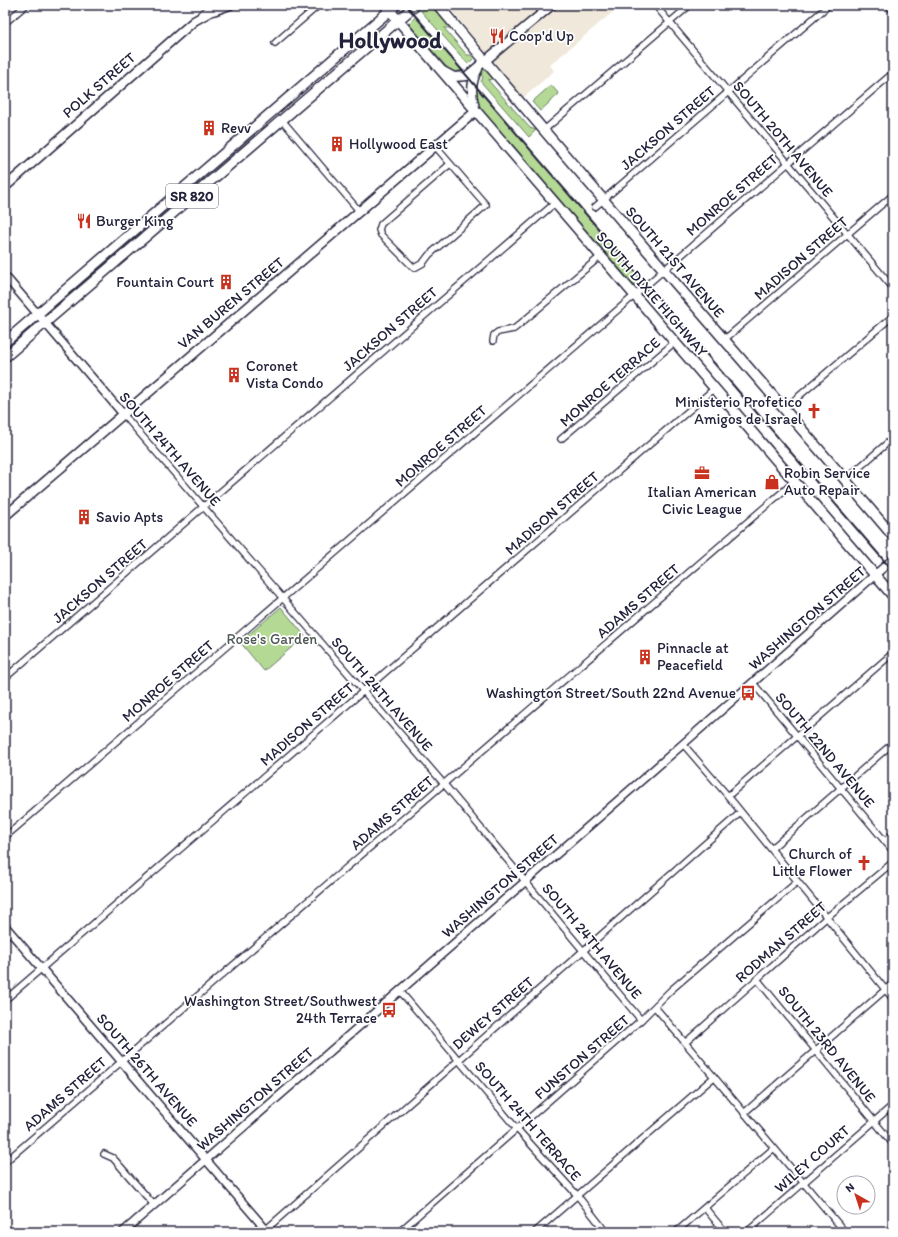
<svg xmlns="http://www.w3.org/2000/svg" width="898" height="1237" viewBox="0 0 898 1237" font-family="Itim,sans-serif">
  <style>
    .built { fill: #f0e8da }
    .green { fill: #b4d994; stroke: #6b7e68 }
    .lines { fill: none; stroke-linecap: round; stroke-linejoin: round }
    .minor-casing { stroke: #22223b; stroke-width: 8 }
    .tertiary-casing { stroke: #22223b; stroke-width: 10 }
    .secondary-casing { stroke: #22223b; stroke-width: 11 }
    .primary-casing { stroke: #22223b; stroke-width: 12 }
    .minor { stroke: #fff; stroke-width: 5.5 }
    .tertiary { stroke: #fff; stroke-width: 7 }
    .secondary { stroke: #fff; stroke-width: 8 }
    .primary { stroke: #fff; stroke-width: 9 }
    .rail { stroke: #22223b; stroke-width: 2 }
    .labels { text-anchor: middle; stroke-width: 3.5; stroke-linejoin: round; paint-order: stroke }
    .shield { fill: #fff; stroke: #646476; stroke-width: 1 }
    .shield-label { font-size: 14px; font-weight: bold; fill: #22223b }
    .poi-label { font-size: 15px; fill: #22223b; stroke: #fff; text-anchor: start }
    .street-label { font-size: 15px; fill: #22223b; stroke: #fff }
    .park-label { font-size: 15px; fill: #4e5956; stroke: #fff }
    .town-label { font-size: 23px; font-weight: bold; fill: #22223b; stroke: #fff }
  </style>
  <rect width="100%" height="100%" fill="#fff"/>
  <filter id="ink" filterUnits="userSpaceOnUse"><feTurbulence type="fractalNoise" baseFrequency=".025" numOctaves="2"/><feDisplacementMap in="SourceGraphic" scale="8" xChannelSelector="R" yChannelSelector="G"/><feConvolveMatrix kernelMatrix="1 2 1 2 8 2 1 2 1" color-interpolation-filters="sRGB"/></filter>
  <g filter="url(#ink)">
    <polygon class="built" points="447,5 621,5 550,65 554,71 523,98"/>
    <g class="green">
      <polygon points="430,5 450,28 444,28 467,55 471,55 474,58 468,64 421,11"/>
      <polygon points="416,16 462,70 452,73 409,24"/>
      <polygon points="484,69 493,79 488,80 530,128 536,130 529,137 481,82 483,77 479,72"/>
      <polygon points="551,85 559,94 540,111 532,102"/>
      <polygon points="475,86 641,279 634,285 476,105"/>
      <polygon points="281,607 305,636 264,671 240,642"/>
    </g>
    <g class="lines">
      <g class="minor-casing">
        <g id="minor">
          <polyline points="655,5 893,288"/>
          <polyline points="888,5 893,11"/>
          <polyline points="201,14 212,5"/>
          <polyline points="5,23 26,5"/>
          <polyline points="275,43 319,5"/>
          <polyline points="282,120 360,212"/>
          <polyline points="543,131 690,5"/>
          <polyline points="435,146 486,205 429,255 423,263 414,268 381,235 379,230 381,224 450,164"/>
          <polyline points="595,207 829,5"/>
          <polyline points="725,339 893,195"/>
          <polyline points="493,341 494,335 498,332 514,329 601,256"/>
          <polyline points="785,408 893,316"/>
          <polyline points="123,414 444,784 641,1020"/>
          <polyline points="561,439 675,342"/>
          <polyline points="845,480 893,438"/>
          <polyline points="5,678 555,203"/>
          <polyline points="753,683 893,851"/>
          <polyline points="683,744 728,796 893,999"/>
          <polyline points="728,796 893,653"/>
          <polyline points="5,837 893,73"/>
          <polyline points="885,841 893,834"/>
          <polyline points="771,849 893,743"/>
          <polyline points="757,979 893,1144"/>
          <polyline points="400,991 517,1129 577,1195 606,1232"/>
          <polyline points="5,1000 715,388"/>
          <polyline points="655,1007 845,1232"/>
          <polyline points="686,1042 826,918 893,862"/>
          <polyline points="744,1113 893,983"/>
          <polyline points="104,1154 113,1158 154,1205"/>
          <polyline points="5,1162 795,481"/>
          <polyline points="705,1208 725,1232"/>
          <polyline points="263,1232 740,813"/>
          <polyline points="399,1232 641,1020 671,990 797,882"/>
          <polyline points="535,1232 714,1077"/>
          <polyline points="676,1232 774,1148"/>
          <polyline points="747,1232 893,1105"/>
          <polyline points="887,1232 893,1227"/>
        </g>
      </g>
      <g class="tertiary-casing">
        <g id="tertiary">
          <polyline points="5,276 123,414"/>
          <polyline points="5,926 268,1232"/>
          <polyline points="123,1232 683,744 893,559"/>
        </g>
      </g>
      <g class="secondary-casing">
        <g id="secondary">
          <polyline points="443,71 454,77 467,76 552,5"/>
          <polyline points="5,187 194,21 210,12 230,5"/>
          <path d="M5,516l471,-405c-5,-15 -6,-28 2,-42"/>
        </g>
      </g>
      <g class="primary-casing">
        <g id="primary">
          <polyline points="385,5 893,596"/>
          <path d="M438,5c149,179 304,353 455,531"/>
          <polyline points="5,342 396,5"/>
          <polyline points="5,357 416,5"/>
        </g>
      </g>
      <use href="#minor" class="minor"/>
      <use href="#tertiary" class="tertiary"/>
      <use href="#secondary" class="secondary"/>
      <use href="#primary" class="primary"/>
      <polyline class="rail" points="406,5 893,571"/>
    </g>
  </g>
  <defs>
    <g id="restaurant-bare" transform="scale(1.2)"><path d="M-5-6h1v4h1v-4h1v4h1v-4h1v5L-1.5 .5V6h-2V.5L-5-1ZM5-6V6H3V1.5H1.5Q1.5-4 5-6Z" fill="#c8321e" stroke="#fff" stroke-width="2.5" paint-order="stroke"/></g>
    <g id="building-bare" transform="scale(1.2)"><path d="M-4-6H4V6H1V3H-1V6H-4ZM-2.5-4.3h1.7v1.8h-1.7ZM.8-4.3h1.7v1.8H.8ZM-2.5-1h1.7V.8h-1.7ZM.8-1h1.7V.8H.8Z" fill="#c8321e" stroke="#fff" stroke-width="2.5" paint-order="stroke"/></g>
    <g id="church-bare" transform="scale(1.2)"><path d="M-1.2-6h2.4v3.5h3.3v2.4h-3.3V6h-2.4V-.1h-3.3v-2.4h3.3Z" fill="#c8321e" stroke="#fff" stroke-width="2.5" paint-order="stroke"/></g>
    <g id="office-bare" transform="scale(1.2)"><path d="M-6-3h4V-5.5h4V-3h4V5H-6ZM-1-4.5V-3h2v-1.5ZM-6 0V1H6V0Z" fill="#c8321e" stroke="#fff" stroke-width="2.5" paint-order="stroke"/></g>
    <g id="shop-bare" transform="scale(1.2)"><path d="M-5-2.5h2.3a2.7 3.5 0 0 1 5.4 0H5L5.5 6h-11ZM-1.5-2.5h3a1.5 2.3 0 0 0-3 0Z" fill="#c8321e" stroke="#fff" stroke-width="2.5" paint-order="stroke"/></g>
    <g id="bus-bare" transform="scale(1.2)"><path d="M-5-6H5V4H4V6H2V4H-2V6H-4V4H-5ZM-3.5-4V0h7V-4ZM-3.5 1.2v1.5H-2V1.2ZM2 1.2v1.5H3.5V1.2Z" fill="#c8321e" stroke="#fff" stroke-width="2.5" paint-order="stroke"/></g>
  </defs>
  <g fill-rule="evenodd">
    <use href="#restaurant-bare" x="497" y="36"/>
    <use href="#building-bare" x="209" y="128"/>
    <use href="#building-bare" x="337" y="144"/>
    <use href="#restaurant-bare" x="84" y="221"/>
    <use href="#building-bare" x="226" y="282"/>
    <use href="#building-bare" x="234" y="375"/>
    <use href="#church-bare" x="814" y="411"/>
    <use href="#office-bare" x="702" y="473"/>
    <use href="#shop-bare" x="772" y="482"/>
    <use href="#building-bare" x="84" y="517"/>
    <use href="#building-bare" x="645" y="657"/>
    <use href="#bus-bare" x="748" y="693"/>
    <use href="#church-bare" x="864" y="863"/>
    <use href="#bus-bare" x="389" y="1010"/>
  </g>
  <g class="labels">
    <rect class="shield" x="166" y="184" width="52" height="24" rx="3"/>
    <g class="shield-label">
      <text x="192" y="201">SR 820</text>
    </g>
    <g class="poi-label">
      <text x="509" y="41">Coop'd Up</text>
      <text x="221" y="133">Revv</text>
      <text x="349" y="149">Hollywood East</text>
      <text x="96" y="226">Burger King</text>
      <text x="214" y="287" text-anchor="end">Fountain Court</text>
      <text x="246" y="371">Coronet<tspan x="246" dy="17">Vista Condo</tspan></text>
      <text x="802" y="407" text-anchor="end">Ministerio Profetico<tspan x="802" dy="17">Amigos de Israel</tspan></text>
      <text x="784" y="478">Robin Service<tspan x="784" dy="17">Auto Repair</tspan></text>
      <text x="702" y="497" text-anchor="middle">Italian American<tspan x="702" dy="17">Civic League</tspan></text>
      <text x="96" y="522">Savio Apts</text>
      <text x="657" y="653">Pinnacle at<tspan x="657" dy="17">Peacefield</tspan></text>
      <text x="736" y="698" text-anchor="end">Washington Street/South 22nd Avenue</text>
      <text x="852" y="859" text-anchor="end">Church of<tspan x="852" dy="17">Little Flower</tspan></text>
      <text x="377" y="1006" text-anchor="end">Washington Street/Southwest<tspan x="377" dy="17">24th Terrace</tspan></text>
    </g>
    <g class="street-label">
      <text transform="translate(99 85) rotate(-41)" y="5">POLK STREET</text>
      <text transform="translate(668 128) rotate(-41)" y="5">JACKSON STREET</text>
      <text transform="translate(783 139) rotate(50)" y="5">SOUTH 20TH AVENUE</text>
      <text transform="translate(732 195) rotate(-41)" y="5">MONROE STREET</text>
      <text transform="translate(801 258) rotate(-41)" y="5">MADISON STREET</text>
      <text transform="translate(675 262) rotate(49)" y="5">SOUTH 21ST AVENUE</text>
      <text transform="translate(652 294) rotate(49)" y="5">SOUTH DIXIE HIGHWAY</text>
      <text transform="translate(231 303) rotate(-40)" y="5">VAN BUREN STREET</text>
      <text transform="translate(390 329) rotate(-41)" y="5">JACKSON STREET</text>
      <text transform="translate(610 382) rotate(-41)" y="5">MONROE TERRACE</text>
      <text transform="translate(441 446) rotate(-41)" y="5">MONROE STREET</text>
      <text transform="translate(170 449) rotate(49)" y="5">SOUTH 24TH AVENUE</text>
      <text transform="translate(552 513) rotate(-41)" y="5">MADISON STREET</text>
      <text transform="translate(100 581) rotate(-41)" y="5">JACKSON STREET</text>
      <text transform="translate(638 601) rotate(-41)" y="5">ADAMS STREET</text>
      <text transform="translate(807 618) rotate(-41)" y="5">WASHINGTON STREET</text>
      <text transform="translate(168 681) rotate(-41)" y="5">MONROE STREET</text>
      <text transform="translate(382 694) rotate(49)" y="5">SOUTH 24TH AVENUE</text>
      <text transform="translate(307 724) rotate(-41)" y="5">MADISON STREET</text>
      <text transform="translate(825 750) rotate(50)" y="5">SOUTH 22ND AVENUE</text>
      <text transform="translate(392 813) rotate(-41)" y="5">ADAMS STREET</text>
      <text transform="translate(500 886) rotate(-41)" y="5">WASHINGTON STREET</text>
      <text transform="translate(592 941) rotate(50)" y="5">SOUTH 24TH AVENUE</text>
      <text transform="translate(781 942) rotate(-41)" y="5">RODMAN STREET</text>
      <text transform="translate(493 1013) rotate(-41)" y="5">DEWEY STREET</text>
      <text transform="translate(827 1044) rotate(51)" y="5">SOUTH 23RD AVENUE</text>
      <text transform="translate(582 1057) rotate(-41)" y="5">FUNSTON STREET</text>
      <text transform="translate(147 1070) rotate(49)" y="5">SOUTH 26TH AVENUE</text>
      <text transform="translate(65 1094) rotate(-41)" y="5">ADAMS STREET</text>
      <text transform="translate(255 1099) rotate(-41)" y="5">WASHINGTON STREET</text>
      <text transform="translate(528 1121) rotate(49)" y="5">SOUTH 24TH TERRACE</text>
      <text transform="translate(812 1159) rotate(-41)" y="5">WILEY COURT</text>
    </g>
    <g class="park-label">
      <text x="272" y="644">Rose's Garden</text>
    </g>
    <g class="town-label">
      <text x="390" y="48">Hollywood</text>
    </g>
  </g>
  <rect width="898" height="1237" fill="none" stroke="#fff" stroke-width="20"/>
  <rect x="10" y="10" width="878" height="1217" fill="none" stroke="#22223b" stroke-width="1.5" filter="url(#ink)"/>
  <g transform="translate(856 1195) rotate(321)"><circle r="19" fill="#ffffff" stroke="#a7a7b1"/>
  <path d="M0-3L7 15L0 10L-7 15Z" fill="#c8321e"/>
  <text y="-6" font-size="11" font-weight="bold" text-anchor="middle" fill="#22223b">N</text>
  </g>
</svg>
